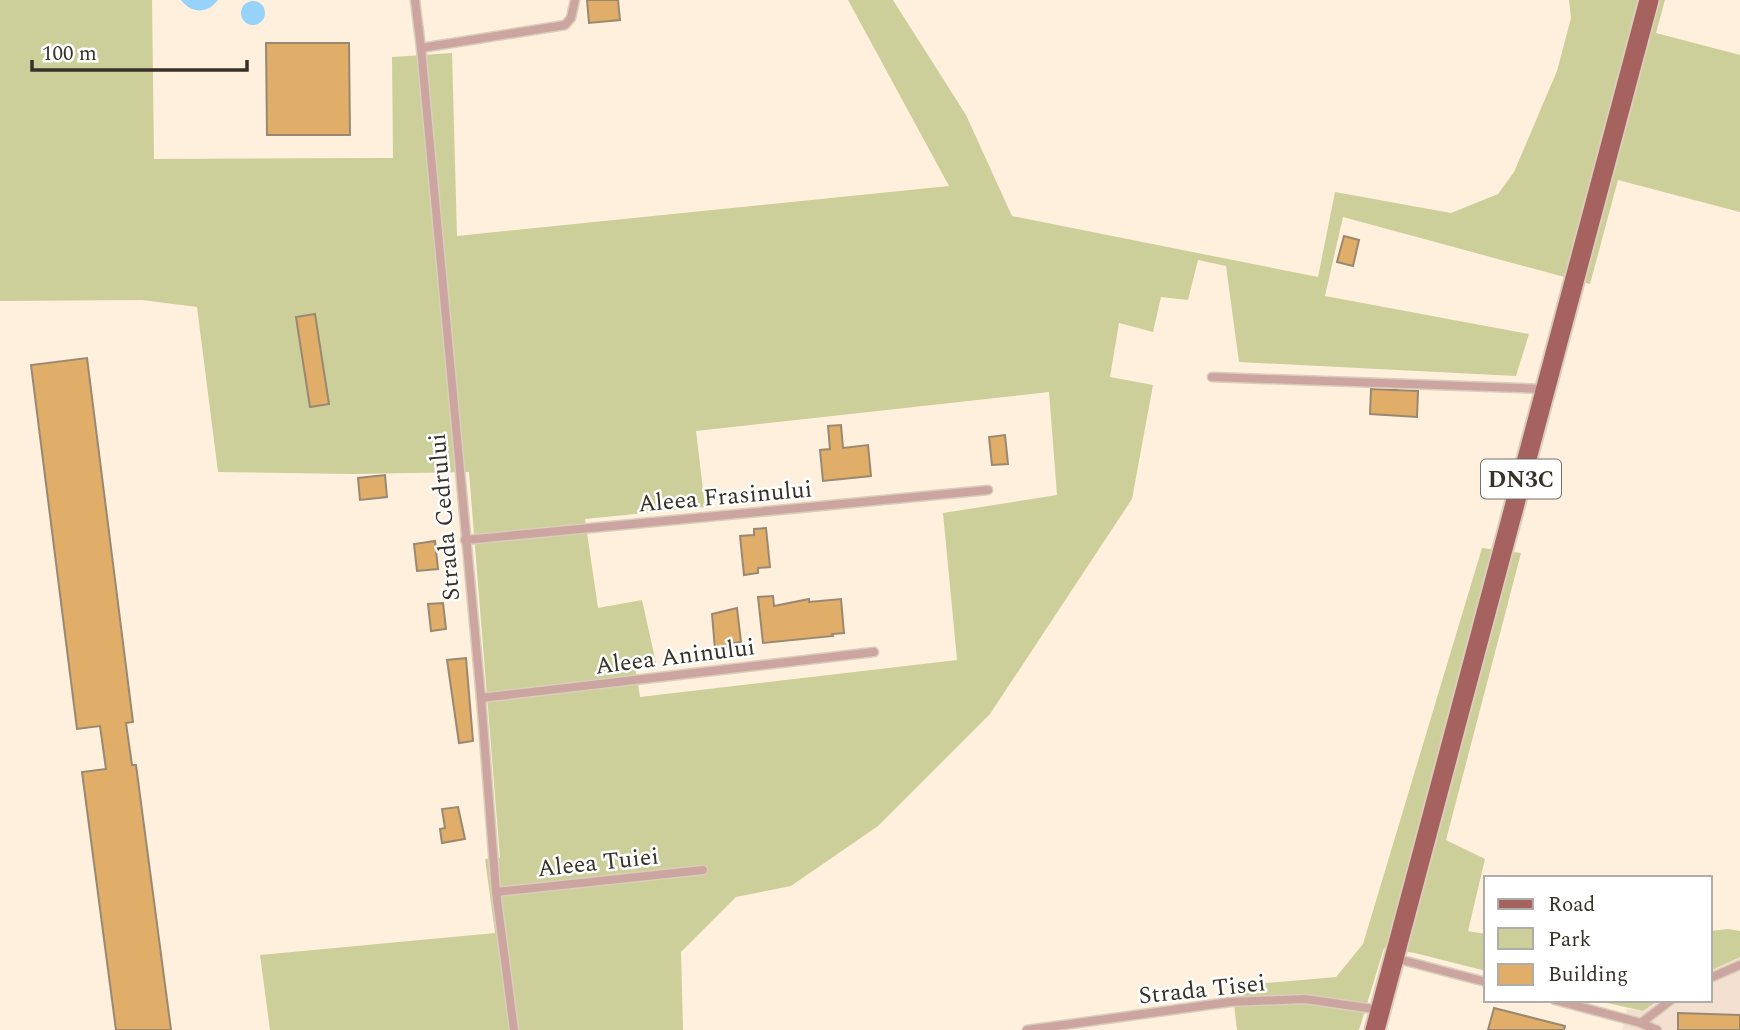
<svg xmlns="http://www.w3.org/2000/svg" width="1740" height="1030" viewBox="0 0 1740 1030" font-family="Spectral,serif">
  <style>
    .commercial { fill: #f3e0d1 }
    .green { fill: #cccf99; fill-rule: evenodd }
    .water { fill: #97d2fb }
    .building { fill: #e0ae69; stroke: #998872; stroke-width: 2 }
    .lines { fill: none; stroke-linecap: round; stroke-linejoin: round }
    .service-casing { stroke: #dacebb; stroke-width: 11 }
    .primary-casing { stroke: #dacebb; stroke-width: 23 }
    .service { stroke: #cca5a1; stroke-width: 8 }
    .primary { stroke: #a6625f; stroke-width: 19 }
    .labels { text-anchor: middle; stroke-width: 5; stroke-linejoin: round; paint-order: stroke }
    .shield { fill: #fff; stroke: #746f68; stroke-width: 2 }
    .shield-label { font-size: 23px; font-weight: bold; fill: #383127 }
    .street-label { font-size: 24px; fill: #383127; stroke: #fff }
  </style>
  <rect width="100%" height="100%" fill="#fef0dc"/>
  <polygon class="commercial" points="1740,957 1740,1030 1622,1030 1627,1009 1643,1011 1659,1000 1710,1000 1710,971"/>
  <g class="green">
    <path d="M0,0h152l2,159 239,-1 -1,-101 60,-4 5,183 492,-50 -101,-186h45l73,115 46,101 306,61 17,-85 116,21 47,-19 16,-22 43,-101 14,-53 -2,-18h96l-9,33 84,22v157l-122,-32 -28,104 -247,-67 -18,79 204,38 -13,42 -277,-14 -13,-96 -28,-6 -10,40 -27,-3 -8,35 -34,-9 -9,54 43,8 -21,114 -142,215 -112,112 -87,60 -55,11 -55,55 2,78h-413l-10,-75 235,-22 -10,-74 15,-1 -31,-386 -117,2 -134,-2 -21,-165 -55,-7 -142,1zM1049,392l8,103 -114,18 14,147 -317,37 -5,-31 21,-3 -14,-63 -44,8 -13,-89 120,-12 -9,-76z"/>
    <polygon points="1482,548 1521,553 1446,840 1485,859 1468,931 1486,934 1486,971 1415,953 1384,948 1359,1030 1237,1030 1232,986 1336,977 1363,944"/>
    <polygon points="1728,929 1740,931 1740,957 1710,971 1710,931"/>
    <polygon points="1594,1000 1659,1000 1643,1011"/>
  </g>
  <g class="water">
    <path d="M181,0h37c-11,14 -26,14 -37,0z"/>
    <circle cx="253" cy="13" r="12"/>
  </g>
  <g class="building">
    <polygon points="587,0 618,0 620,20 589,23"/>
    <polygon points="266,43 349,43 350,135 267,135"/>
    <polygon points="1344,236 1359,240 1353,266 1337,262"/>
    <polygon points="315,314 329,404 310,407 296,317"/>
    <polygon points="87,358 133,722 126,723 132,765 136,765 171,1030 116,1030 82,772 106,769 100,726 77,729 31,365"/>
    <polygon points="1371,389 1418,391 1417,417 1370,414"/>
    <polygon points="841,425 843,448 868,445 871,476 823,481 820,450 830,449 828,426"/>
    <polygon points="1005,435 1008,464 992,465 989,437"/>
    <polygon points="385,475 387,497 360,500 358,478"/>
    <polygon points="766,528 770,567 758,568 758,573 744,575 740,536 754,535 754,529"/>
    <polygon points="435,541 438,569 417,571 414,544"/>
    <polygon points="773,596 774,606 809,599 809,602 841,599 844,633 832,634 833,636 763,643 758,597"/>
    <polygon points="443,603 446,629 431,631 428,604"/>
    <polygon points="737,608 741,642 728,644 728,647 715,649 712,614"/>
    <polygon points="466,658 473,741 459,743 447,660"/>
    <polygon points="458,807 465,839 442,843 440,829 445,828 442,809"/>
    <polygon points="1494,1008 1565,1026 1564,1030 1488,1030"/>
    <polygon points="1678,1013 1740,1015 1740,1030 1678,1030"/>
  </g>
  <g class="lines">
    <g class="service-casing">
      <g id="service">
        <polyline points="415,0 421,48 481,698 496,892 514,1030"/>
        <polyline points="421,48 565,25 571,18 575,0"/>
        <polyline points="1212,377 1545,389"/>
        <polyline points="465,540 988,490"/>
        <polyline points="481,698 874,652"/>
        <polyline points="496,892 703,870"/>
        <polyline points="1394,958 1486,982"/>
        <polyline points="1710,978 1740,965"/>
        <polyline points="1555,1000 1641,1023 1657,1030"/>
        <polyline points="1641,1023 1671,1000"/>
        <polyline points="1027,1030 1230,1002 1305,999 1381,1010"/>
      </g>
    </g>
    <g class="primary-casing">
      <polyline id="primary" points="1375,1030 1649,0"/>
    </g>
    <use href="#service" class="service"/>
    <use href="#primary" class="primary"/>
  </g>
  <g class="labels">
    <rect class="shield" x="1481" y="459.5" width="80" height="39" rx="5"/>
    <g class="shield-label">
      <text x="1521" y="487">DN3C</text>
    </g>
    <g class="street-label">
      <text transform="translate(725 496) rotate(-5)" y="8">Aleea Frasinului</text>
      <text transform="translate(444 517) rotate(-95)" y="8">Strada Cedrului</text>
      <text transform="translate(675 656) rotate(-7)" y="8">Aleea Aninului</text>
      <text transform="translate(598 862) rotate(-6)" y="8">Aleea Tuiei</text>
      <text transform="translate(1202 989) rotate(-6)" y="8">Strada Tisei</text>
    </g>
  </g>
  <rect x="1484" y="876" width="228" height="126" fill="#ffffff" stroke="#afada9" stroke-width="2"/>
  <rect x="1498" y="899" width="35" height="10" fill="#a6625f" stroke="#afada9" stroke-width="2"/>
  <text x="1548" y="911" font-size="21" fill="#383127">Road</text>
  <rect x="1498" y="928" width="35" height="21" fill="#cccf99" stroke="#afada9" stroke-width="2"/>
  <text x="1548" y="946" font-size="21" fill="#383127">Park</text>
  <rect x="1498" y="964" width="35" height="21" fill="#e0ae69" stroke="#afada9" stroke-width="2"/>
  <text x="1548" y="981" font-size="21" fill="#383127">Building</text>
  <path d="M32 60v10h215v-10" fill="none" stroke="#383127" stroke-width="3.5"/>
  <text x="42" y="60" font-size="21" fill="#383127" stroke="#ffffff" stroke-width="5" paint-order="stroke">100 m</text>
</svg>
